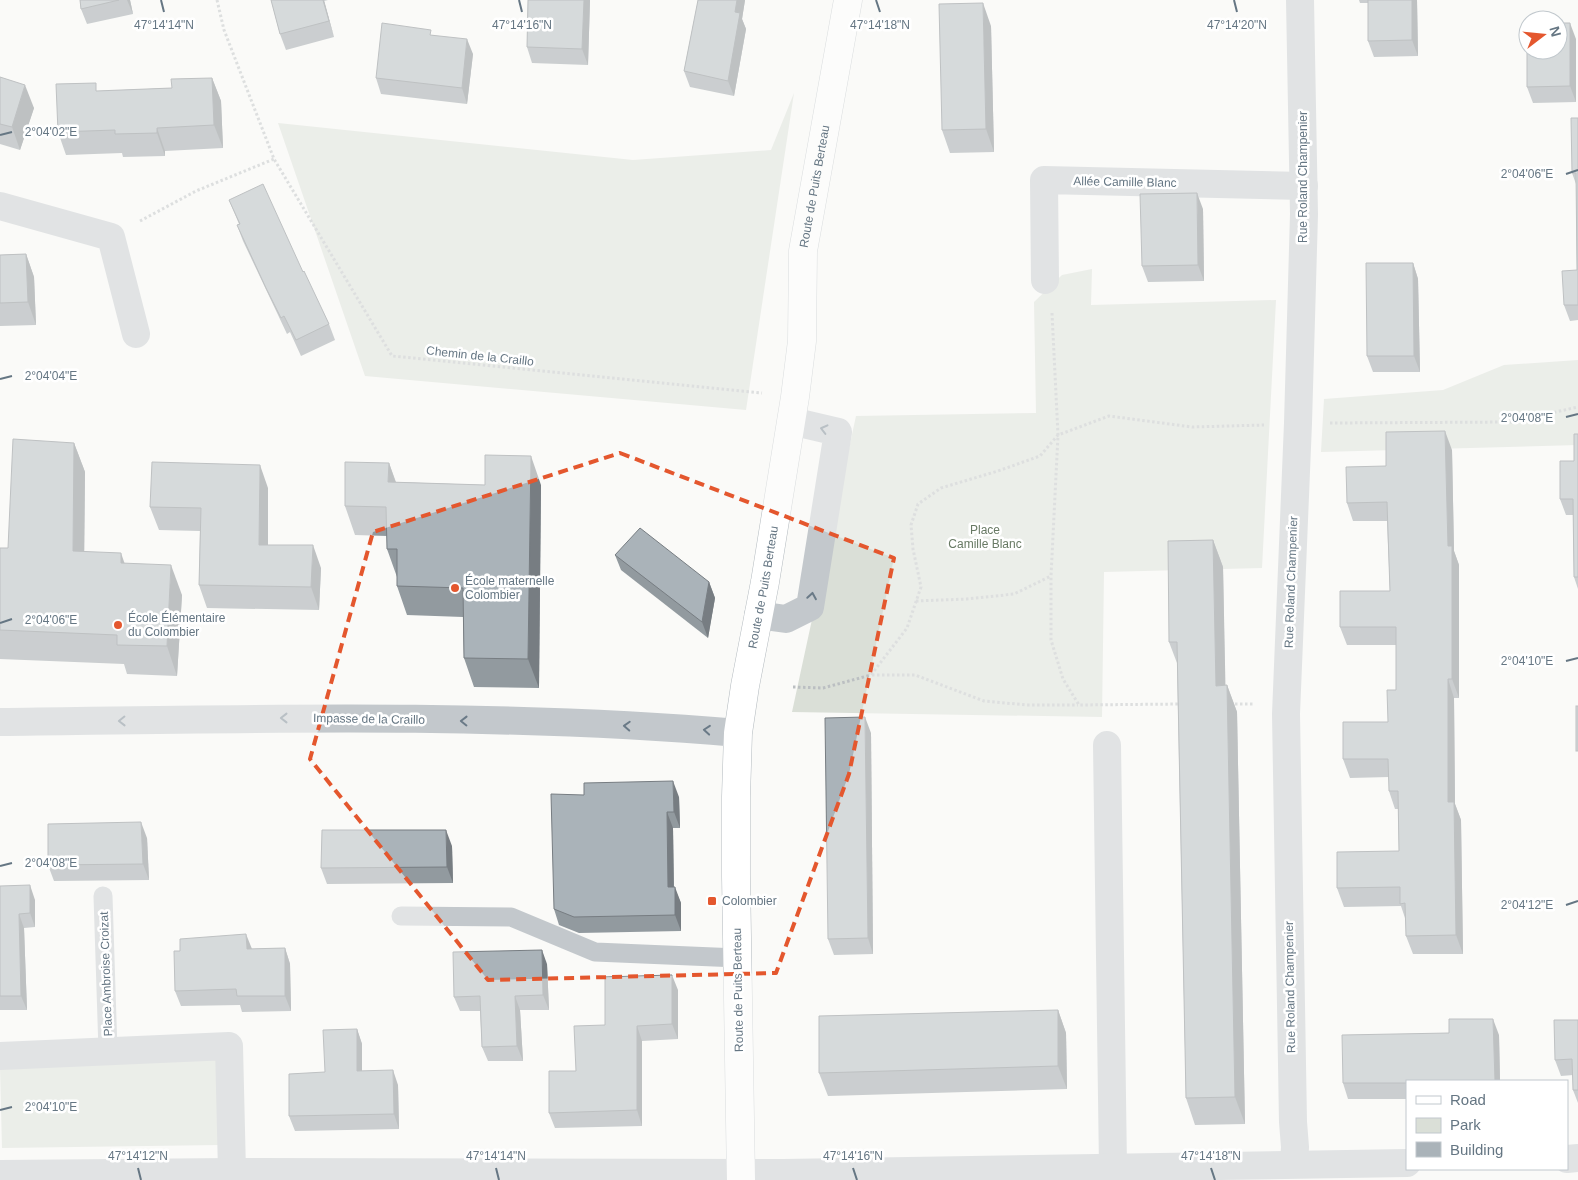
<svg xmlns="http://www.w3.org/2000/svg" width="1578" height="1180" viewBox="0 0 1578 1180" font-family="Arial,sans-serif">
  <style>
    .green { fill: #dadfd7 }
    .lines { fill: none; stroke-linecap: round; stroke-linejoin: round }
    .secondary-casing { stroke: #b3babf; stroke-width: 29 }
    .path { stroke: #bbbfc2; stroke-width: 3; stroke-dasharray: 2.5 2.5; stroke-linecap: butt }
    .lane { stroke: #c3c8cc; stroke-width: 19 }
    .street { stroke: #c3c8cc; stroke-width: 28 }
    .secondary { stroke: #fff; stroke-width: 28 }
    .wall { fill: #929a9f }
    .shaded-wall { fill: #777d82 }
    .building { fill: #aab3b9; stroke: #777d82 }
    .oneway { stroke: #6a7a87 }
    .marked { fill: none; stroke: #e4572e; stroke-width: 4; stroke-dasharray: 10 6; stroke-linejoin: round }
    .ticks { fill: none; stroke: #657683; stroke-width: 2 }
    .poi-dot { fill: #e4572e; stroke: #fff; stroke-width: 2 }
    .labels { text-anchor: middle; stroke-width: 5; stroke-linejoin: round; paint-order: stroke }
    .street-label { font-size: 12px; fill: #657683; stroke: #fff }
    .park-label { font-size: 12px; fill: #687a64; stroke: #fff }
    .poi-label { font-size: 12px; fill: #657683; stroke: #fff; text-anchor: start }
    .ticks-label { font-size: 12px; text-anchor: middle; fill: #657683; stroke: #fff; stroke-width: 5; stroke-linejoin: round; paint-order: stroke }
  </style>
  <rect width="100%" height="100%" fill="#fafaf8"/>
  <g class="green">
    <polygon points="794,93 746,410 365,376 278,123 633,160 771,150"/>
    <polygon points="1092,269 1091,305 1276,300 1262,568 1104,572 1102,717 792,712 856,416 1036,413 1034,302 1062,275"/>
    <polygon points="1578,360 1578,445 1321,452 1324,399 1443,390 1504,365"/>
    <polygon points="216,1057 219,1145 2,1148 0,1068"/>
  </g>
  <g class="lines">
    <g class="secondary-casing">
      <g id="secondary">
        <path id="s1" d="M741,1180l-5,-304v-79l2,-64 7,-47 20,-104 30,-185 7,-56 1,-90 45,-251"/>
      </g>
    </g>
    <g class="path">
      <polyline points="217,0 224,30 274,159 392,356 762,393"/>
      <polyline points="140,221 196,191 274,159"/>
      <polyline points="1052,313 1058,435 1051,576 1051,640 1063,679 1079,705 1181,704"/>
      <polyline points="1330,423 1511,422 1578,407"/>
      <polyline points="916,601 967,599 1014,594 1051,576"/>
      <polyline points="872,675 915,675 984,701 1027,705 1078,705"/>
      <polyline points="793,687 823,688 871,675 907,628 921,587 913,549 911,525 918,504 941,488 998,471 1040,456 1058,435 1109,416 1192,427 1264,425"/>
      <polyline points="1230,704 1254,704"/>
    </g>
    <g class="lane">
      <polyline points="103,896 108,1051"/>
      <polyline points="401,916 511,917 595,952 738,958"/>
    </g>
    <g class="street">
      <polyline points="0,206 111,237 136,334"/>
      <polyline points="1045,280 1044,180 1304,186"/>
      <polyline points="758,615 786,619 810,607 838,432 791,421"/>
      <path d="M0,722c245,-3 494,-10 738,11"/>
      <polyline points="1107,745 1113,1167"/>
      <polyline points="0,1056 229,1046 232,1172"/>
      <polyline points="1567,1159 1578,1158"/>
      <polyline points="1294,1164 1295,1147 1293,1122 1286,714 1298,423 1304,214 1300,0"/>
      <polyline points="0,1174 232,1172 783,1173 1407,1163"/>
    </g>
    <use href="#secondary" class="secondary"/>
  </g>
  <g class="wall">
    <polygon points="80,0 130,0 133,14 87,24 81,9"/>
    <polygon points="271,0 328,0 324,1 334,37 286,50 280,34"/>
    <polygon points="528,0 590,0 588,65 532,63 527,47"/>
    <polygon points="698,0 745,0 742,19 746,29 734,96 690,87 684,71"/>
    <polygon points="1359,0 1417,0 1418,56 1374,57 1368,41 1368,3 1360,3"/>
    <polygon points="991,26 994,152 950,153 942,130"/>
    <polygon points="433,35 473,54 467,104 381,94 376,78"/>
    <polygon points="1576,39 1576,102 1533,103 1527,87"/>
    <polygon points="0,77 34,108 20,150 0,144"/>
    <polygon points="212,78 221,101 223,148 165,151 165,156 123,157 122,153 66,155 58,132 99,91 172,88"/>
    <polygon points="1578,118 1578,320 1570,321 1564,305 1577,270 1576,184 1572,173"/>
    <polygon points="229,200 303,272 329,324 335,340 301,356 290,332 287,334 243,241 237,225 239,224"/>
    <polygon points="1203,209 1204,281 1148,282 1142,266"/>
    <polygon points="26,254 34,277 36,325 0,326 0,255"/>
    <polygon points="1413,263 1418,279 1420,372 1373,372 1367,356"/>
    <polygon points="1578,434 1578,589 1574,577 1573,515 1566,515 1560,499 1574,461"/>
    <polygon points="74,443 85,472 84,551 124,563 182,595 177,676 127,674 124,664 0,659 0,548 8,548"/>
    <polygon points="1452,450 1454,551 1459,565 1459,698 1454,698 1455,804 1461,820 1463,954 1413,954 1406,936 1406,921 1401,906 1344,907 1337,888 1399,851 1398,809 1395,809 1389,791 1389,777 1350,778 1343,759 1388,722 1396,690 1396,645 1347,645 1340,627 1390,591 1387,521 1353,521 1347,503 1386,466"/>
    <polygon points="389,463 396,482 485,485 541,485 539,688 474,687 464,658 463,617 407,615 397,586 397,577 387,549 387,536 355,535 345,506"/>
    <polygon points="268,488 268,545 321,568 319,610 207,608 199,585 200,531 159,530 150,507"/>
    <polygon points="1213,540 1223,567 1225,685 1227,685 1237,712 1245,1124 1195,1125 1186,1098 1177,663 1169,642"/>
    <polygon points="615,555 709,582 715,598 708,638 621,570"/>
    <polygon points="871,733 873,954 834,955 828,939"/>
    <polygon points="679,797 680,828 673,828 674,887 681,903 681,931 579,933 559,925 554,909"/>
    <polygon points="147,838 149,880 54,881 48,865"/>
    <polygon points="452,846 453,883 327,884 321,868"/>
    <polygon points="0,886 35,900 35,927 24,928 27,1010 0,1010"/>
    <polygon points="285,948 290,964 291,1011 242,1012 240,1005 181,1006 175,991 252,949"/>
    <polygon points="547,964 549,1010 520,1010 523,1061 488,1061 482,1047 480,1011 460,1011 454,997"/>
    <polygon points="678,990 678,1039 642,1041 642,1126 555,1128 549,1113 605,1025"/>
    <polygon points="1058,1010 1066,1033 1067,1089 828,1096 819,1073"/>
    <polygon points="1578,1020 1573,1075 1561,1076 1555,1060"/>
    <polygon points="357,1029 362,1044 362,1071 398,1085 399,1129 295,1131 289,1116 325,1072"/>
    <polygon points="1499,1035 1500,1081 1407,1081 1407,1099 1348,1099 1343,1083"/>
    <polygon points="1573,1090 1578,1090 1578,1103"/>
  </g>
  <g class="shaded-wall">
    <polygon points="127,0 130,0 133,14"/>
    <polygon points="323,0 324,0 334,37 329,21"/>
    <polygon points="584,0 590,0 588,65 582,49"/>
    <polygon points="737,0 745,0 742,19 746,29 734,96 728,81 735,12"/>
    <polygon points="1412,0 1417,0 1418,56 1412,40"/>
    <polygon points="983,3 991,26 994,152 986,129"/>
    <polygon points="1570,23 1576,39 1576,102 1570,86"/>
    <polygon points="467,39 473,54 467,104 462,88"/>
    <polygon points="212,78 221,101 223,148 214,125"/>
    <polygon points="25,85 34,108 20,150 12,127"/>
    <polygon points="157,128 165,151 165,156 157,133"/>
    <polygon points="1197,193 1203,209 1204,281 1198,265"/>
    <polygon points="26,254 34,277 36,325 28,302"/>
    <polygon points="1413,263 1418,279 1420,372 1414,356"/>
    <polygon points="1445,431 1452,450 1454,551 1459,565 1459,698 1452,679 1448,546"/>
    <polygon points="74,443 85,472 84,580 73,551"/>
    <polygon points="531,456 541,485 539,688 528,659"/>
    <polygon points="389,463 399,492 388,482"/>
    <polygon points="260,465 268,488 268,568 259,545"/>
    <polygon points="1213,540 1223,567 1226,712 1216,686"/>
    <polygon points="313,545 321,568 319,610 311,587"/>
    <polygon points="121,553 131,582 121,563"/>
    <polygon points="171,565 182,595 177,676 167,646"/>
    <polygon points="709,582 715,598 708,638 702,622"/>
    <polygon points="1448,679 1454,698 1455,804 1461,820 1463,954 1456,935 1448,802"/>
    <polygon points="1227,685 1237,712 1245,1124 1235,1097"/>
    <polygon points="865,717 871,733 873,954 868,938"/>
    <polygon points="673,781 679,797 680,828 674,812"/>
    <polygon points="667,812 673,828 674,903 668,887"/>
    <polygon points="141,822 147,838 149,880 143,864"/>
    <polygon points="446,830 452,846 453,883 447,867"/>
    <polygon points="30,885 35,900 35,927 30,913"/>
    <polygon points="675,887 681,903 681,931 675,915"/>
    <polygon points="19,914 24,928 27,1010 21,996"/>
    <polygon points="246,934 252,949 247,949"/>
    <polygon points="285,948 290,964 291,1011 285,996"/>
    <polygon points="542,950 547,964 549,1010 543,995"/>
    <polygon points="672,975 678,990 678,1039 672,1024"/>
    <polygon points="515,996 520,1010 523,1061 517,1046"/>
    <polygon points="1058,1010 1066,1033 1067,1089 1058,1066"/>
    <polygon points="1493,1019 1499,1035 1500,1081 1495,1081"/>
    <polygon points="637,1026 642,1041 642,1126 637,1110"/>
    <polygon points="357,1029 362,1044 362,1086 357,1071"/>
    <polygon points="393,1070 398,1085 399,1129 394,1114"/>
  </g>
  <g class="building">
    <polygon points="80,0 119,0 81,9"/>
    <polygon points="271,0 323,0 329,21 280,34"/>
    <polygon points="528,0 584,0 582,49 527,47"/>
    <polygon points="698,0 737,0 735,12 740,13 728,81 684,71"/>
    <polygon points="1368,0 1412,0 1412,40 1368,41"/>
    <polygon points="983,3 986,129 942,130 939,4"/>
    <polygon points="382,23 431,30 430,35 467,39 462,88 376,78"/>
    <polygon points="1527,23 1528,23 1528,50 1558,50 1558,23 1570,23 1570,86 1527,87"/>
    <polygon points="0,77 25,85 12,127 0,124"/>
    <polygon points="212,78 214,125 157,128 157,133 115,134 115,130 58,132 56,84 96,83 96,91 172,88 171,79"/>
    <polygon points="1571,118 1578,118 1578,305 1564,305 1562,271 1577,270 1576,173 1572,173"/>
    <polygon points="263,184 303,272 304,271 329,324 296,340 284,316 281,318 266,288 237,225 240,224 229,200"/>
    <polygon points="1197,193 1198,265 1142,266 1140,194"/>
    <polygon points="26,254 28,302 0,303 0,255"/>
    <polygon points="1366,263 1413,263 1414,356 1367,356"/>
    <polygon points="1445,431 1448,546 1452,546 1452,679 1448,679 1448,802 1454,802 1456,935 1406,936 1405,903 1400,904 1400,887 1337,888 1337,852 1399,851 1398,791 1389,791 1388,759 1343,759 1343,722 1388,722 1387,690 1396,690 1396,627 1340,627 1340,591 1390,591 1387,502 1347,503 1346,467 1386,466 1386,432"/>
    <polygon points="1574,434 1578,434 1578,577 1574,577 1573,499 1560,499 1560,461 1574,461"/>
    <polygon points="13,439 74,443 73,551 121,553 121,563 171,565 167,646 117,645 117,635 0,630 0,548 8,548"/>
    <polygon points="485,455 531,456 528,659 464,658 463,588 397,586 397,549 387,549 386,507 345,506 345,462 389,463 388,482 485,485"/>
    <polygon points="152,462 260,465 259,545 313,545 311,587 199,585 201,508 150,507"/>
    <polygon points="640,528 709,582 702,622 615,555"/>
    <polygon points="1213,540 1216,686 1227,685 1235,1097 1186,1098 1177,642 1169,642 1168,541"/>
    <rect x="1576" y="706" width="2" height="45"/>
    <polygon points="865,717 868,938 828,939 825,718"/>
    <polygon points="673,781 674,812 667,812 668,887 675,887 675,915 574,917 554,909 551,794 584,795 584,783"/>
    <polygon points="141,822 143,864 48,865 48,824"/>
    <polygon points="322,830 446,830 447,867 321,868"/>
    <polygon points="30,885 30,913 19,914 21,996 0,996 0,886"/>
    <polygon points="246,934 247,949 285,948 285,996 237,996 236,989 175,991 174,951 180,951 180,939"/>
    <polygon points="542,950 543,995 515,996 517,1046 482,1047 480,996 454,997 453,952"/>
    <polygon points="672,975 672,1024 637,1026 637,1110 549,1113 549,1071 576,1071 574,1026 605,1025 605,977"/>
    <polygon points="1058,1010 1058,1066 819,1073 819,1016"/>
    <polygon points="1449,1019 1493,1019 1495,1081 1407,1081 1407,1083 1343,1083 1342,1035 1449,1033"/>
    <polygon points="1554,1020 1578,1020 1578,1090 1573,1090 1572,1059 1555,1060"/>
    <polygon points="357,1029 357,1071 393,1070 394,1114 289,1116 289,1074 325,1072 323,1030"/>
  </g>
  <defs><path id="oneway-chevron" d="M-2-3.5L2.5 0L-2 3.5" fill="none" stroke-width="1.6" stroke-linecap="round" stroke-linejoin="round" transform="scale(1.25)"/></defs>
  <g class="oneway">
    <use href="#oneway-chevron" transform="translate(824 429) rotate(-166)"/>
    <use href="#oneway-chevron" transform="translate(812 596) rotate(-81)"/>
    <use href="#oneway-chevron" transform="translate(284 718) rotate(180)"/>
    <use href="#oneway-chevron" transform="translate(122 721) rotate(179)"/>
    <use href="#oneway-chevron" transform="translate(464 721) rotate(-179)"/>
    <use href="#oneway-chevron" transform="translate(627 726) rotate(-177)"/>
    <use href="#oneway-chevron" transform="translate(707 730) rotate(-175)"/>
  </g>
  <path d="M0 0H1578V1180H0ZM620,453l274,105 -45,216 -73,199 -288,7 -178,-221 63,-227z" fill="#fafaf8" fill-opacity=".55" fill-rule="evenodd"/>
  <path class="marked" d="M620,453l274,105 -45,216 -73,199 -288,7 -178,-221 63,-227z"/>
  <path class="ticks" d="M161,0l3,12M519,0l3,12M876,0l4,12M1234,0l3,12M0,135l12,-3M1566,174l12,-4M0,379l12,-3M1566,417l12,-3M0,623l12,-4M1566,661l12,-3M0,866l12,-3M1566,905l12,-4M0,1110l12,-3M138,1168l3,12M496,1168l3,12M853,1168l4,12M1211,1168l4,12"/>
  <g class="poi-dot">
    <circle cx="455" cy="588" r="5"/>
    <circle cx="118" cy="625" r="5"/>
    <rect x="707" y="896" width="10" height="10" rx="2.5"/>
  </g>
  <g class="labels">
    <g class="street-label">
      <text transform="translate(1303 177) rotate(-90)" y="4">Rue Roland Champenier</text>
      <text transform="translate(1125 182) rotate(1)" y="4">Allée Camille Blanc</text>
      <text dy="4" stroke="none"><textPath href="#s1" startOffset="1000">Route de Puits Berteau</textPath></text>
      <text transform="translate(480 356) rotate(6)" y="4">Chemin de la Craillo</text>
      <text transform="translate(1291 582) rotate(-88)" y="4">Rue Roland Champenier</text>
      <text dy="4" stroke="none"><textPath href="#s1" startOffset="595">Route de Puits Berteau</textPath></text>
      <text transform="translate(369 719) rotate(1)" y="4">Impasse de la Craillo</text>
      <text transform="translate(106 974) rotate(-92)" y="4">Place Ambroise Croizat</text>
      <text transform="translate(1290 987) rotate(-91)" y="4">Rue Roland Champenier</text>
      <text transform="translate(738 990) rotate(-91)" y="4">Route de Puits Berteau</text>
    </g>
    <g class="park-label">
      <text x="985" y="534">Place<tspan x="985" dy="14">Camille Blanc</tspan></text>
    </g>
    <g class="poi-label">
      <text x="465" y="585">École maternelle<tspan x="465" dy="14">Colombier</tspan></text>
      <text x="128" y="622">École Élémentaire<tspan x="128" dy="14">du Colombier</tspan></text>
      <text x="722" y="905">Colombier</text>
    </g>
  </g>
  <g class="ticks-label">
    <text x="164" y="29">47°14'14"N</text>
    <text x="522" y="29">47°14'16"N</text>
    <text x="880" y="29">47°14'18"N</text>
    <text x="1237" y="29">47°14'20"N</text>
    <text x="51" y="136">2°04'02"E</text>
    <text x="1527" y="178">2°04'06"E</text>
    <text x="51" y="380">2°04'04"E</text>
    <text x="1527" y="422">2°04'08"E</text>
    <text x="51" y="624">2°04'06"E</text>
    <text x="1527" y="665">2°04'10"E</text>
    <text x="51" y="867">2°04'08"E</text>
    <text x="1527" y="909">2°04'12"E</text>
    <text x="51" y="1111">2°04'10"E</text>
    <text x="138" y="1160">47°14'12"N</text>
    <text x="496" y="1160">47°14'14"N</text>
    <text x="853" y="1160">47°14'16"N</text>
    <text x="1211" y="1160">47°14'18"N</text>
  </g>
  <rect x="1406" y="1080" width="162" height="90" fill="#ffffff" stroke="#c1c8cd"/>
  <rect x="1416" y="1096" width="25" height="8" fill="#ffffff" stroke="#c1c8cd"/>
  <text x="1450" y="1105" font-size="15" fill="#657683">Road</text>
  <rect x="1416" y="1118" width="25" height="15" fill="#dadfd7" stroke="#c1c8cd"/>
  <text x="1450" y="1130" font-size="15" fill="#657683">Park</text>
  <rect x="1416" y="1142" width="25" height="15" fill="#aab3b9" stroke="#c1c8cd"/>
  <text x="1450" y="1155" font-size="15" fill="#657683">Building</text>
  <g transform="translate(1543 35) rotate(74)"><circle r="24" fill="#ffffff" stroke="#c1c8cd"/>
  <path d="M0-4L9 19L0 12L-9 19Z" fill="#e4572e"/>
  <text y="-8" font-size="14" font-weight="bold" text-anchor="middle" fill="#657683">N</text>
  </g>
</svg>
